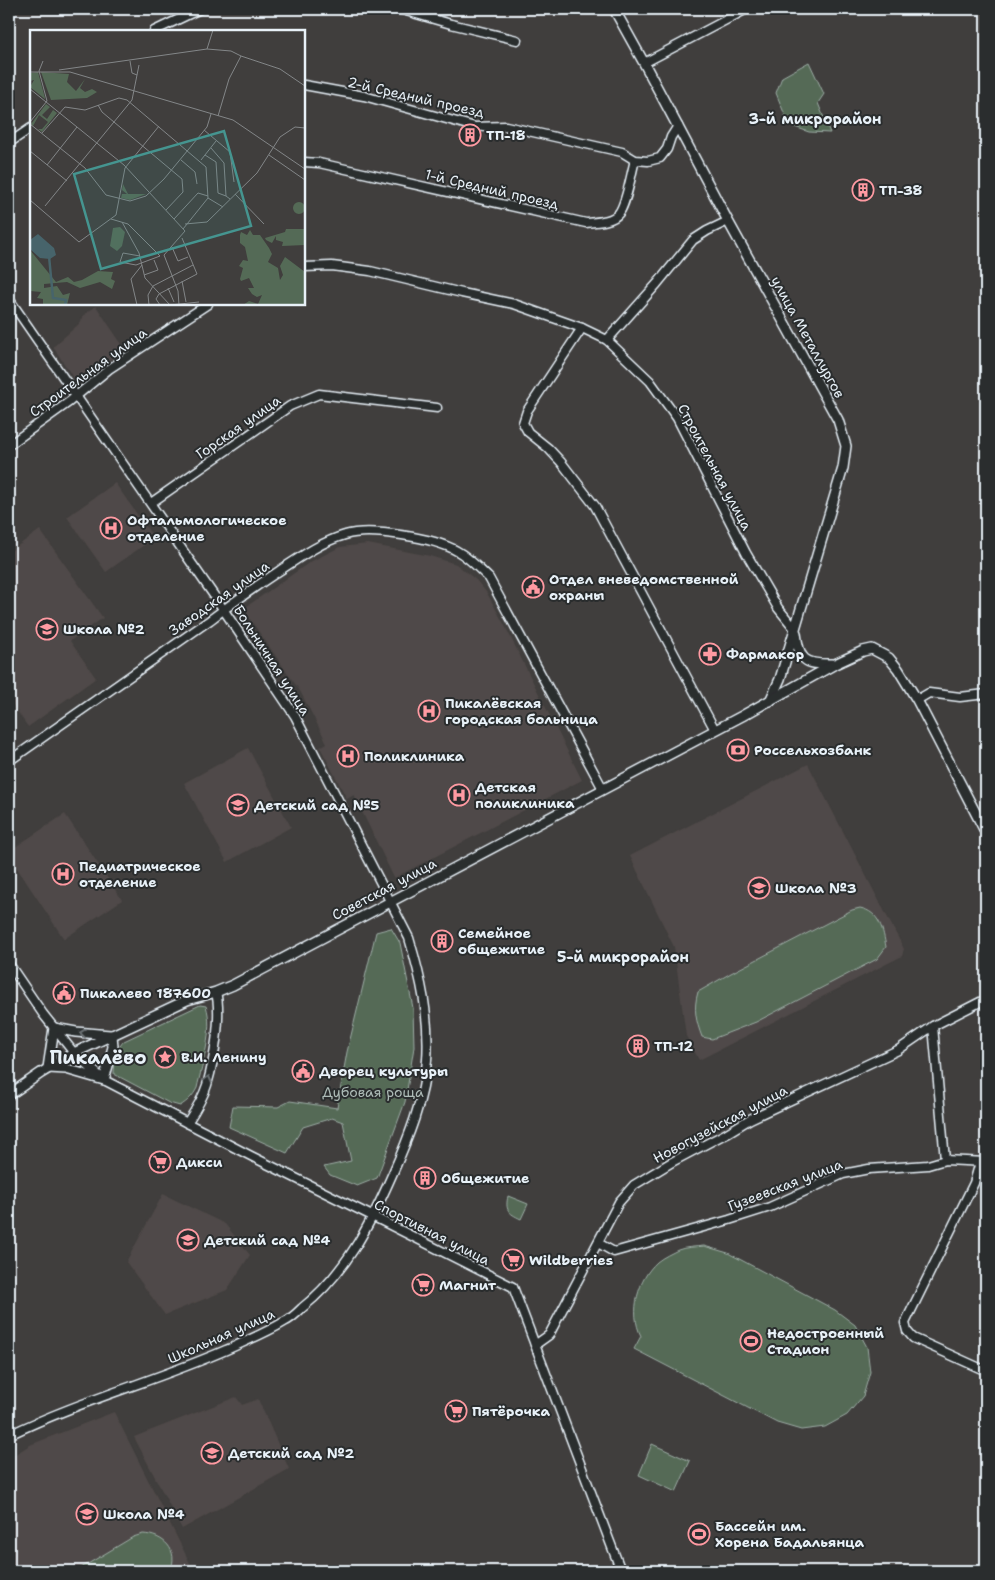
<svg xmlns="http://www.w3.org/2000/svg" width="995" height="1580" viewBox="0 0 995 1580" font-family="'Shantell Sans',sans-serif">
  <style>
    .built { fill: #4f4948 }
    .green { fill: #546a56; stroke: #9eaea7 }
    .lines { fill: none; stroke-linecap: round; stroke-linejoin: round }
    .minor-casing { stroke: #e8f1f8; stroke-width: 11 }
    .tertiary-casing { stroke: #e8f1f8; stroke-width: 12 }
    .minor { stroke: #2a2d2e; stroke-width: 8 }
    .tertiary { stroke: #2a2d2e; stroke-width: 9 }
    .oneway { stroke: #6c7275 }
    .labels { text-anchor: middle; stroke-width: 4; stroke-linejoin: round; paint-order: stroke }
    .street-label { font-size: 14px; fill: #e8f1f8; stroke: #2a2d2e }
    .poi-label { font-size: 14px; font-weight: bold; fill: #e8f1f8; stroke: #2a2d2e; text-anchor: start }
    .park-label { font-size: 14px; fill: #adbbb7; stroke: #2a2d2e }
    .neighbourhood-label { font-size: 15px; font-weight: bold; fill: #e8f1f8; stroke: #2a2d2e }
    .district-label { font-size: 19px; font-weight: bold; fill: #e8f1f8; stroke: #2a2d2e }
    .inset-river { fill: none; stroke: #47646b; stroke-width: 2.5 }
    .inset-road { fill: none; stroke: #838688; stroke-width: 1 }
    .view { fill: #459590; fill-opacity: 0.15; stroke: #459590; stroke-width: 2.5 }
    .inset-edge { fill: none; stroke: #e8f1f8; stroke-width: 2.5 }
  </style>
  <rect width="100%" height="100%" fill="#403e3d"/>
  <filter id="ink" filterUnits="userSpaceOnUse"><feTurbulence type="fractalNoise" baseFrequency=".02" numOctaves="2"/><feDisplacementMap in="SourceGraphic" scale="10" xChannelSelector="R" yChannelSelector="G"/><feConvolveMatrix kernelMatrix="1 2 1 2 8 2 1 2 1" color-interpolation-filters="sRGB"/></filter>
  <g filter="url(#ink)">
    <g class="built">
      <polygon points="96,306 125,349 77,383 53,347 80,323 85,314"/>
      <polygon points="115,483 154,538 106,572 67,517"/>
      <polygon points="40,530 103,618 70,641 96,678 28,727 9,699 9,552"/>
      <polygon points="368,544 430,556 456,564 476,580 487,593 504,624 582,780 394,878 354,795 347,799 320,747 327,743 300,691 243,609 310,562 340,547"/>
      <polygon points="248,748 291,827 227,862 184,783"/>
      <polygon points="808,764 904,949 902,956 699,1060 686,1036 674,947 630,856"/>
      <polygon points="65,814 122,900 64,939 9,856 9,851"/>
      <polygon points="163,1194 225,1224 250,1255 227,1290 165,1315 126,1262"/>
      <polygon points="236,1397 242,1405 258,1399 289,1469 182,1529 134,1437"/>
      <polygon points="114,1412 194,1571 9,1571 9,1458 30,1445 50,1437"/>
    </g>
    <g class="green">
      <polygon points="809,62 824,94 818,103 830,133 809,132 789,125 776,93 782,77"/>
      <path d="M860,908c20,4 23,22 26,39l-9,12 -121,63 -44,17 -10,-2c-6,-16 -9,-28 -4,-45l33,-19 121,-63z"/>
      <polygon points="391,928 400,943 413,1008 414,1047 405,1102 377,1178 357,1186 330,1175 324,1167 351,1161 343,1122 332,1118 303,1127 287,1153 229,1127 233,1106 278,1107 290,1101 337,1108 347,1052 376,932"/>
      <path d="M200,1005l6,1c8,23 -4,59 -9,82 -4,8 -9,13 -17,18l-11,-3 -55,-29c0,-10 3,-27 10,-33z"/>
      <path d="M508,1196l20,8 -7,15c-13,-6 -16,-9 -13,-23z"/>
      <path d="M704,1246l24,7 107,57 20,15 12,22 3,25 -7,24 -16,19 -22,12 -24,3 -24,-7 -143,-74 7,-13c-12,-24 -3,-57 16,-74 6,-5 15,-9 21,-12 7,-3 18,-3 26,-4z"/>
      <polygon points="652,1444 690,1461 676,1492 639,1475"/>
      <path d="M143,1534c20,1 37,16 27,37h-94l57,-34z"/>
    </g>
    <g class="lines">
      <g class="minor-casing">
        <g id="minor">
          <polyline points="399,9 451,24 517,40"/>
          <polyline points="154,31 200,9"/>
          <polyline points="644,63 747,9"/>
          <polyline points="304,85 364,96 475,127 506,126 622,152 635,160 648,161 660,158 667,149 671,137 678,126"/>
          <polyline points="9,143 31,128"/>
          <path d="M304,162l15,1 267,60c10,-1 26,-1 33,-10 8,-11 12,-39 16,-53"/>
          <polyline points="304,267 332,266 370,271 462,293 514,304 582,328 607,340 650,381 677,418 746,553 778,608 795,629"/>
          <path d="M9,299l206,298 80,119 114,222c12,40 21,80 18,122 -3,40 -19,79 -35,115 -22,50 -47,99 -90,133 -5,5 -11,11 -18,14 -18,11 -38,19 -58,28 -71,31 -147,51 -217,85"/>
          <polyline points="582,328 527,411 523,423 528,432 548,448 561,462 595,506 715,730"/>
          <polyline points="607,340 657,284 693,240 707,231 728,221"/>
          <polyline points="9,445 69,402 109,369 208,304"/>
          <polyline points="151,503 290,406 319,394 437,408"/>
          <polyline points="917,700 929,693 960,697 986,694"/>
          <path d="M9,761l201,-141c22,-17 45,-33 69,-49 21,-14 42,-29 66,-36 25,-8 90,3 112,16 13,7 22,18 32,27l114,211"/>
          <polyline points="9,964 43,1014 74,1053 104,1080 251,1156 372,1216 513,1287 621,1571"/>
          <polyline points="933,1026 945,1160"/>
          <path d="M187,1123c8,-12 16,-25 20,-38 7,-24 15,-69 9,-93"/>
          <polyline points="980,1162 974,1183 905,1323 907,1331 913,1338 984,1370 986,1367"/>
          <polyline points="598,1243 614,1252 729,1220 770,1207 843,1174 869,1169 928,1165 945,1160 986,1162"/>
          <polyline points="535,1345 549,1335 619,1202 634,1185 672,1162 727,1133 750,1119 898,1050 933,1026 986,999"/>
        </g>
      </g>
      <g class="tertiary-casing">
        <g id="tertiary">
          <polyline points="614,9 644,63 728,221 838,420 846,446 843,468 780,679 770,701"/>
          <path d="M796,633c3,27 8,32 36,31"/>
          <polyline points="48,1068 54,1028 76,1032 110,1035"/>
          <polyline points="49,1068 66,1069 104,1080 113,1047 112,1035"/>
          <polyline points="9,1095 41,1073 74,1053 187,1000 216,992 233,985 742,716 835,664 863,651 872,649 889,658 898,669 917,700 986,833"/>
        </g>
      </g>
      <use href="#minor" class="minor"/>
      <use href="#tertiary" class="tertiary"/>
    </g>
    <defs><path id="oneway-chevron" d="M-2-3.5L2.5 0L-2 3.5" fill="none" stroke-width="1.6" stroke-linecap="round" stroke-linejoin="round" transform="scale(1.25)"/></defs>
    <g class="oneway">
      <use href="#oneway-chevron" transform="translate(83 1033) rotate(-174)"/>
      <use href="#oneway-chevron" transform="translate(208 1079) rotate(-76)"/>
    </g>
  </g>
  <defs>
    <g id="building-ring" transform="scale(1.125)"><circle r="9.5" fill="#2a2d2e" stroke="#ff9aa2" stroke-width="1.5"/><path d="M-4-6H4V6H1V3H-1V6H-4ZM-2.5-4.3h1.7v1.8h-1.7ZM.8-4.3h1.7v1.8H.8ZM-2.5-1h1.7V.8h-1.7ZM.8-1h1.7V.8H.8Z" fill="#ff9aa2"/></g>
    <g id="hospital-ring" transform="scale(1.125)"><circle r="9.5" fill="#2a2d2e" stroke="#ff9aa2" stroke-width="1.5"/><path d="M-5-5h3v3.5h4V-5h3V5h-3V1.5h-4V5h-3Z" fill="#ff9aa2"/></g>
    <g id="civic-ring" transform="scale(1.125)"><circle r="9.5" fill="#2a2d2e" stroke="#ff9aa2" stroke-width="1.5"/><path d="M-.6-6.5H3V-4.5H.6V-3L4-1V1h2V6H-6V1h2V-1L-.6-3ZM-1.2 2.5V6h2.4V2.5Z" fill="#ff9aa2"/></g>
    <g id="school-ring" transform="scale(1.125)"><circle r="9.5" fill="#2a2d2e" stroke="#ff9aa2" stroke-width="1.5"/><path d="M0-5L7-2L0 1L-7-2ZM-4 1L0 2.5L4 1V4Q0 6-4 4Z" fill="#ff9aa2"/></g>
    <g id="pharmacy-ring" transform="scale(1.125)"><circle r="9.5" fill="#2a2d2e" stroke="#ff9aa2" stroke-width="1.5"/><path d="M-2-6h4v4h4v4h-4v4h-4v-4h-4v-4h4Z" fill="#ff9aa2"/></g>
    <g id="bank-ring" transform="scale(1.125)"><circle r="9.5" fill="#2a2d2e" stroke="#ff9aa2" stroke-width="1.5"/><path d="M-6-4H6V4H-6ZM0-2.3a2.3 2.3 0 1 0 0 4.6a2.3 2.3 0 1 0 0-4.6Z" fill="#ff9aa2"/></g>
    <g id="sight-ring" transform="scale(1.125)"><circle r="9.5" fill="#2a2d2e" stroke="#ff9aa2" stroke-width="1.5"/><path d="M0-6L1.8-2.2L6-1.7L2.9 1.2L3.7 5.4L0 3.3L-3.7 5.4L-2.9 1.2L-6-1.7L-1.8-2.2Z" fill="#ff9aa2"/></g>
    <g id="supermarket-ring" transform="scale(1.125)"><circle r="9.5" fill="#2a2d2e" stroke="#ff9aa2" stroke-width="1.5"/><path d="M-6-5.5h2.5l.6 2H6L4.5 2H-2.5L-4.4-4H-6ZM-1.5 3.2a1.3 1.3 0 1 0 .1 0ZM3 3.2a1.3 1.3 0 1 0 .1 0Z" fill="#ff9aa2"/></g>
    <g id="stadium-ring" transform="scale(1.125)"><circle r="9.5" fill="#2a2d2e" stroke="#ff9aa2" stroke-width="1.5"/><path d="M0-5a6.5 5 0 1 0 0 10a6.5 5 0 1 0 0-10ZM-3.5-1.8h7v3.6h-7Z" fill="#ff9aa2"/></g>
  </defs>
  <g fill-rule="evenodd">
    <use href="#building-ring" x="470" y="135"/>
    <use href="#building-ring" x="863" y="190"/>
    <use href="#hospital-ring" x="111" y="528"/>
    <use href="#civic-ring" x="533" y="587"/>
    <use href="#school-ring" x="47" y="629"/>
    <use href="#pharmacy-ring" x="710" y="654"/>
    <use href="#hospital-ring" x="429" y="711"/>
    <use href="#bank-ring" x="738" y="750"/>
    <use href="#hospital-ring" x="348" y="756"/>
    <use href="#hospital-ring" x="459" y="795"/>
    <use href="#school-ring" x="238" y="805"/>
    <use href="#hospital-ring" x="63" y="874"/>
    <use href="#school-ring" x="759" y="888"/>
    <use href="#building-ring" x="442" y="941"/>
    <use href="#civic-ring" x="64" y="993"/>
    <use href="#building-ring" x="638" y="1046"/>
    <use href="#sight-ring" x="165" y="1057"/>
    <use href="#civic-ring" x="303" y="1071"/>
    <use href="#supermarket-ring" x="160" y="1162"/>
    <use href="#building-ring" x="425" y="1178"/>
    <use href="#school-ring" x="188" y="1240"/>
    <use href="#supermarket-ring" x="513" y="1260"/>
    <use href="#supermarket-ring" x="423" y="1285"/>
    <use href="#stadium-ring" x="751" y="1341"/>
    <use href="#supermarket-ring" x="456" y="1411"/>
    <use href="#school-ring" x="212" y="1453"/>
    <use href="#school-ring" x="87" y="1514"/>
    <use href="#stadium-ring" x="699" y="1534"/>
  </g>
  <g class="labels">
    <g class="street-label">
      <text transform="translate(416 97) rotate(13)" y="5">2-й Средний проезд</text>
      <text transform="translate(492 189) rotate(13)" y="5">1-й Средний проезд</text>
      <text transform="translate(808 337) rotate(61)" y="5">улица Металлургов</text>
      <text transform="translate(88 372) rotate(-36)" y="5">Строительная улица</text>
      <text transform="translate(238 427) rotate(-35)" y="5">Горская улица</text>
      <text transform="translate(715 467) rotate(62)" y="5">Строительная улица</text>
      <text transform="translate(219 598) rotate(-35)" y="5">Заводская улица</text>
      <text transform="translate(272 660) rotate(57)" y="5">Больничная улица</text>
      <text transform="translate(384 889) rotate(-28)" y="5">Советская улица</text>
      <text transform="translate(720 1124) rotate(-28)" y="5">Новогузейская улица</text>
      <text transform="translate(785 1185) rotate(-21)" y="5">Гузеевская улица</text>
      <text transform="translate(432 1232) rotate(27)" y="5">Спортивная улица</text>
      <text transform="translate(221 1336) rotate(-24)" y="5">Школьная улица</text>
    </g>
    <g class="poi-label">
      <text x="486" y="140">ТП-18</text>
      <text x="879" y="195">ТП-38</text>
      <text x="127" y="525">Офтальмологическое<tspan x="127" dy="16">отделение</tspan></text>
      <text x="549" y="584">Отдел вневедомственной<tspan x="549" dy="16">охраны</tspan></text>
      <text x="63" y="634">Школа №2</text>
      <text x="726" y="659">Фармакор</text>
      <text x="445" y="708">Пикалёвская<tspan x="445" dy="16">городская больница</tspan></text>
      <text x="754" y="755">Россельхозбанк</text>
      <text x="364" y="761">Поликлиника</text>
      <text x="475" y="792">Детская<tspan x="475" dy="16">поликлиника</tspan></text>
      <text x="254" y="810">Детский сад №5</text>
      <text x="79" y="871">Педиатрическое<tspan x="79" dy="16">отделение</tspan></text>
      <text x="775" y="893">Школа №3</text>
      <text x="458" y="938">Семейное<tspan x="458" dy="16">общежитие</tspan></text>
      <text x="80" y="998">Пикалево 187600</text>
      <text x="654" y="1051">ТП-12</text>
      <text x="181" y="1062">В.И. Ленину</text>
      <text x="319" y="1076">Дворец культуры</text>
      <text x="176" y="1167">Дикси</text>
      <text x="441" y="1183">Общежитие</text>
      <text x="204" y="1245">Детский сад №4</text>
      <text x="529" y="1265">Wildberries</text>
      <text x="439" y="1290">Магнит</text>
      <text x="767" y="1338">Недостроенный<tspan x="767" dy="16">Стадион</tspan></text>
      <text x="472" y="1416">Пятёрочка</text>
      <text x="228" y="1458">Детский сад №2</text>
      <text x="103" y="1519">Школа №4</text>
      <text x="715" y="1531">Бассейн им.<tspan x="715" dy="16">Хорена Бадальянца</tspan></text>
    </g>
    <g class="park-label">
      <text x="373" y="1097">Дубовая роща</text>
    </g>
    <g class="neighbourhood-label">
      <text x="815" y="124">3-й микрорайон</text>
      <text x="623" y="962">5-й микрорайон</text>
    </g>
    <g class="district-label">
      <text x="98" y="1064">Пикалёво</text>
    </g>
  </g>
  <g transform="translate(30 30)">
    <rect width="275" height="275" fill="#403e3d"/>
    <path d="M8,42l7,26v1l-15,-12 4,-7 -4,1v-8zM11,42l28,2 -2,8 9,9 9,-12 -5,9 5,4 7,-3 5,3 -10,6 -36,2zM16,74l4,3 -8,8 5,4 6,-9 4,3 -15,19 -4,-3h4l6,-7 -9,-7 -6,11 -2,-2zM93,154l5,10h18l-16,6 -9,-2 1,-4h5l-5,-4zM263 178a6 6 0 1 1 12 0a6 6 0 1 1-12 0ZM83,198l7,-1 5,5 -3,14 -5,5 -7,-5zM256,199h19v16l-23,1 1,-4 -7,-2v-4l-4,7 -6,-3 -1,-2 20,-6zM220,200l3,5h7l9,13 3,6 -4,8 10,6 2,12 3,-5 -3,-9 5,-9 20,15v33h-62l6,-4 9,3 4,-9 -5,2 -5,-3 -4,-6h6l-5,-10 -8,3 -1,-2 3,-11 -4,-2 4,-6 5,1 -3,-14 -5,-4v-8l1,-3 6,3zM0,220l26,32 12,-5 6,5 8,-2 16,-9 15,1 -2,7 4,2 -3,8 -12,-7 -20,6 -13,-6 -23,2v4l13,-2 6,9 7,-2 -3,12h-24v-6l-6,-1 4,-6 -11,-1z" fill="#546a56"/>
    <path d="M8,204l16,14 2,7 -6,4 -10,-1 -10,-9v-9z" fill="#47646b"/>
    <path class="inset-river" d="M19,226l4,42 13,2 -1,5"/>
    <path class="inset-road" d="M177,19l6,-19M100,31l2,12 5,2M29,40l148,-21 24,2 10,5M0,42h40l163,48 72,49M0,59l94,76 61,66 -21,24M68,75l4,7 80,67 1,13 -17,18M188,86l11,-37 12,-23 39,13 25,17M0,92l17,-21 -8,-30 4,-10M0,94l55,44 21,27 24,6 16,-5 18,-17 43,-52 4,-13M174,100l26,22 4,30M12,103l23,-26 20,3 34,-12 8,2 79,67 2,31 -25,31M181,118l13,15 2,33 4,3M0,121l37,30M175,125l11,7 2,31 8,3M239,125l36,25M151,130l14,12 2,12M171,130l15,-19M17,135l30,-38M205,164l29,30M178,168l15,9M0,170l49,42 37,-27 9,-47 34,-42M15,176l87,-106 7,-35M81,189l17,5 32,32M144,189l24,-26 10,3M92,192l17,31 6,25 25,27M155,194l22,-2 50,-49 23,-36 15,-10 10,1M142,217l6,14 10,-4M134,225l14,36 1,14M110,226l-17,-3 -3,9 16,3 24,-9M114,245l14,-5 -4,-10M152,251l4,21M138,258l6,14M107,275l-6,-26 11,-14M119,275l-1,-10 5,-9 40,-21M130,275l-4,-6 3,-5 38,-20 -15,-36M140,275l29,-3"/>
    <path class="view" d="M194,101l27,95 -150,43 -27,-95z"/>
    <rect width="275" height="275" class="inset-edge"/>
  </g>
  <rect width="995" height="1580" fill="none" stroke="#2a2d2e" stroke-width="30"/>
  <rect x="15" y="15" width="965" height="1550" fill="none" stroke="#e8f1f8" stroke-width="2" filter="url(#ink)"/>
</svg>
